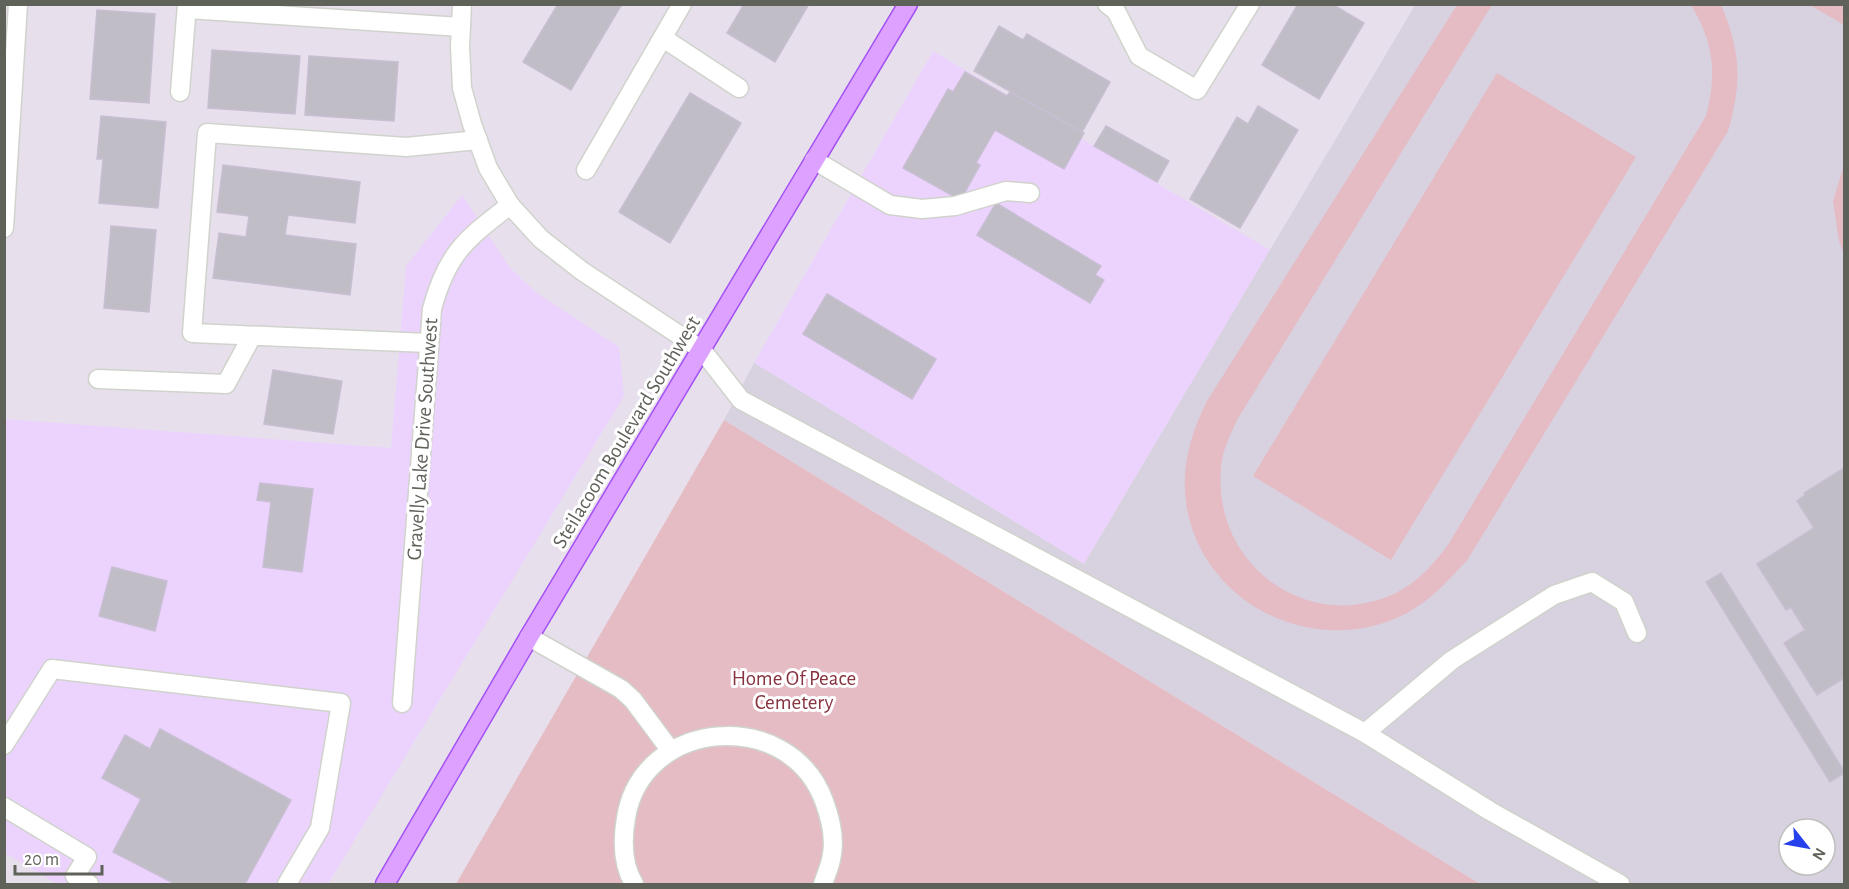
<svg xmlns="http://www.w3.org/2000/svg" width="1849" height="889" viewBox="0 0 1849 889" font-family="'Alegreya Sans',sans-serif">
  <style>
    .commercial { fill: #ebd3fe }
    .education { fill: #d8d1df; fill-rule: evenodd }
    .green { fill: #e5bbc4 }
    .building { fill: #c1bdc7; stroke: #c7bed1; stroke-width: 1.5 }
    .lines { fill: none; stroke-linecap: round; stroke-linejoin: round }
    .minor-casing { stroke: #d0d3cc; stroke-width: 21 }
    .major-casing { stroke: #a451f4; stroke-width: 21 }
    .minor { stroke: #fff; stroke-width: 18 }
    .major { stroke: #dda2ff; stroke-width: 18 }
    .labels { text-anchor: middle; stroke-width: 6; stroke-linejoin: round; paint-order: stroke }
    .street-label { font-size: 21px; fill: #5f6259; stroke: #fff }
    .park-label { font-size: 21px; fill: #873340; stroke: #fff }
  </style>
  <rect width="100%" height="100%" fill="#e7e0ec"/>
  <g class="commercial">
    <polygon points="933,51 1270,250 1084,564 754,363"/>
    <polygon points="462,195 510,268 538,294 619,347 624,396 328,884 57,884 5,853 5,419 391,448 406,266"/>
  </g>
  <path class="education" d="M1415,5h429v879h-364l-756,-464 30,-57 330,201zM1789,829h36v36h-36z"/>
  <g class="green">
    <path d="M1457,5h35l-255,415c-7,15 -15,31 -16,47 -9,96 84,167 173,127 23,-11 39,-29 54,-49l258,-429c11,-43 8,-73 -15,-111h30c20,46 21,78 7,126l-260,428c-18,20 -37,41 -61,54 -101,53 -228,-22 -222,-138 2,-27 10,-50 22,-74z"/>
    <polygon points="1810,5 1844,5 1844,25"/>
    <polygon points="1497,73 1636,157 1391,560 1253,476"/>
    <polygon points="1844,165 1844,254 1839,241 1833,201"/>
    <polygon points="724,420 1480,884 456,884"/>
  </g>
  <g class="building">
    <polygon points="558,4 622,4 571,90 523,62"/>
    <polygon points="744,4 809,4 775,62 727,33"/>
    <polygon points="1298,4 1332,4 1364,23 1319,99 1262,65"/>
    <polygon points="97,10 155,14 149,103 90,99"/>
    <polygon points="999,26 1023,40 1027,34 1110,82 1082,132 974,71"/>
    <polygon points="212,50 300,56 295,114 208,108"/>
    <polygon points="309,56 398,62 394,121 305,115"/>
    <polygon points="965,72 1007,96 1010,92 1084,133 1064,169 995,130 976,163 980,165 964,194 955,197 903,168 948,89 953,92"/>
    <polygon points="690,93 741,123 670,243 619,212"/>
    <polygon points="1258,106 1298,130 1240,228 1190,199 1237,117 1248,124"/>
    <polygon points="101,116 166,122 158,208 99,203 103,159 97,159"/>
    <polygon points="1106,126 1169,161 1157,182 1094,146"/>
    <polygon points="223,165 360,182 355,223 288,215 285,235 356,244 350,295 213,278 219,233 246,237 249,216 217,212"/>
    <polygon points="996,203 1101,266 1095,275 1104,280 1090,303 977,235"/>
    <polygon points="111,226 156,230 149,312 104,308"/>
    <polygon points="827,294 936,359 912,399 803,334"/>
    <polygon points="273,370 342,381 333,434 264,424"/>
    <polygon points="1844,468 1844,678 1817,695 1784,643 1805,630 1791,607 1786,610 1757,564 1814,528 1797,501 1805,495 1804,493"/>
    <polygon points="260,483 313,489 302,572 263,567 271,502 257,500"/>
    <polygon points="112,567 167,581 155,631 99,616"/>
    <polygon points="1721,573 1844,771 1844,773 1830,782 1706,582"/>
    <polygon points="160,729 291,800 245,884 175,884 113,852 141,799 102,778 125,735 150,749"/>
  </g>
  <g class="lines">
    <g class="minor-casing">
      <g id="minor">
        <polyline points="462,4 460,46 462,88 472,124 488,168 510,205 541,239 582,271 702,350 741,400 1365,733 1490,811 1620,884"/>
        <polyline points="1107,4 1116,11 1139,56 1197,90 1250,4"/>
        <polyline points="187,9 461,27"/>
        <polyline points="663,38 739,88"/>
        <polyline points="180,92 187,4"/>
        <polyline points="814,160 890,205 922,209 955,206 1006,191 1030,193"/>
        <polyline points="586,170 682,4"/>
        <polyline points="4,228 18,4"/>
        <polyline points="428,343 192,333 207,133 406,147 478,140"/>
        <polyline points="98,379 226,384 252,336"/>
        <polyline points="529,637 621,689 633,700 671,751"/>
        <path d="M402,703l30,-394c15,-56 34,-70 78,-104"/>
        <polyline points="1365,733 1452,660 1554,595 1592,582 1624,602 1637,633"/>
        <polyline points="4,745 52,669 341,703 320,828 287,884"/>
        <polyline points="4,807 87,857 75,876 89,884"/>
        <path d="M634,884c-12,-20 -12,-43 -8,-66 16,-100 163,-112 198,-17 6,16 11,35 8,53 -1,10 -6,21 -9,30"/>
      </g>
    </g>
    <g class="major-casing">
      <polyline id="major" points="385,884 529,637 908,4"/>
    </g>
    <use href="#minor" class="minor"/>
    <use href="#major" class="major"/>
  </g>
  <g class="labels">
    <g class="street-label">
      <text transform="translate(626 432) rotate(-59)" y="7">Steilacoom Boulevard Southwest</text>
      <text transform="translate(422 439) rotate(-86)" y="7">Gravelly Lake Drive Southwest</text>
    </g>
    <g class="park-label">
      <text x="794" y="685">Home Of Peace<tspan x="794" dy="24">Cemetery</tspan></text>
    </g>
  </g>
  <rect width="1849" height="889" fill="none" stroke="#5f6259" stroke-width="12"/>
  <g transform="translate(1807 847) rotate(121)"><circle r="28" fill="#ffffff" stroke="#bfc0bd" stroke-width="1.5"/>
  <path d="M0-4.5L10 22L0 15L-10 22Z" fill="#2640ed"/>
  <text y="-9" font-size="16" font-weight="bold" text-anchor="middle" fill="#5f6259">N</text>
  </g>
  <path d="M15 865v9h87v-9" fill="none" stroke="#5f6259" stroke-width="3"/>
  <text x="24" y="865" font-size="18" fill="#5f6259" stroke="#ffffff" stroke-width="4.5" paint-order="stroke">20 m</text>
</svg>
